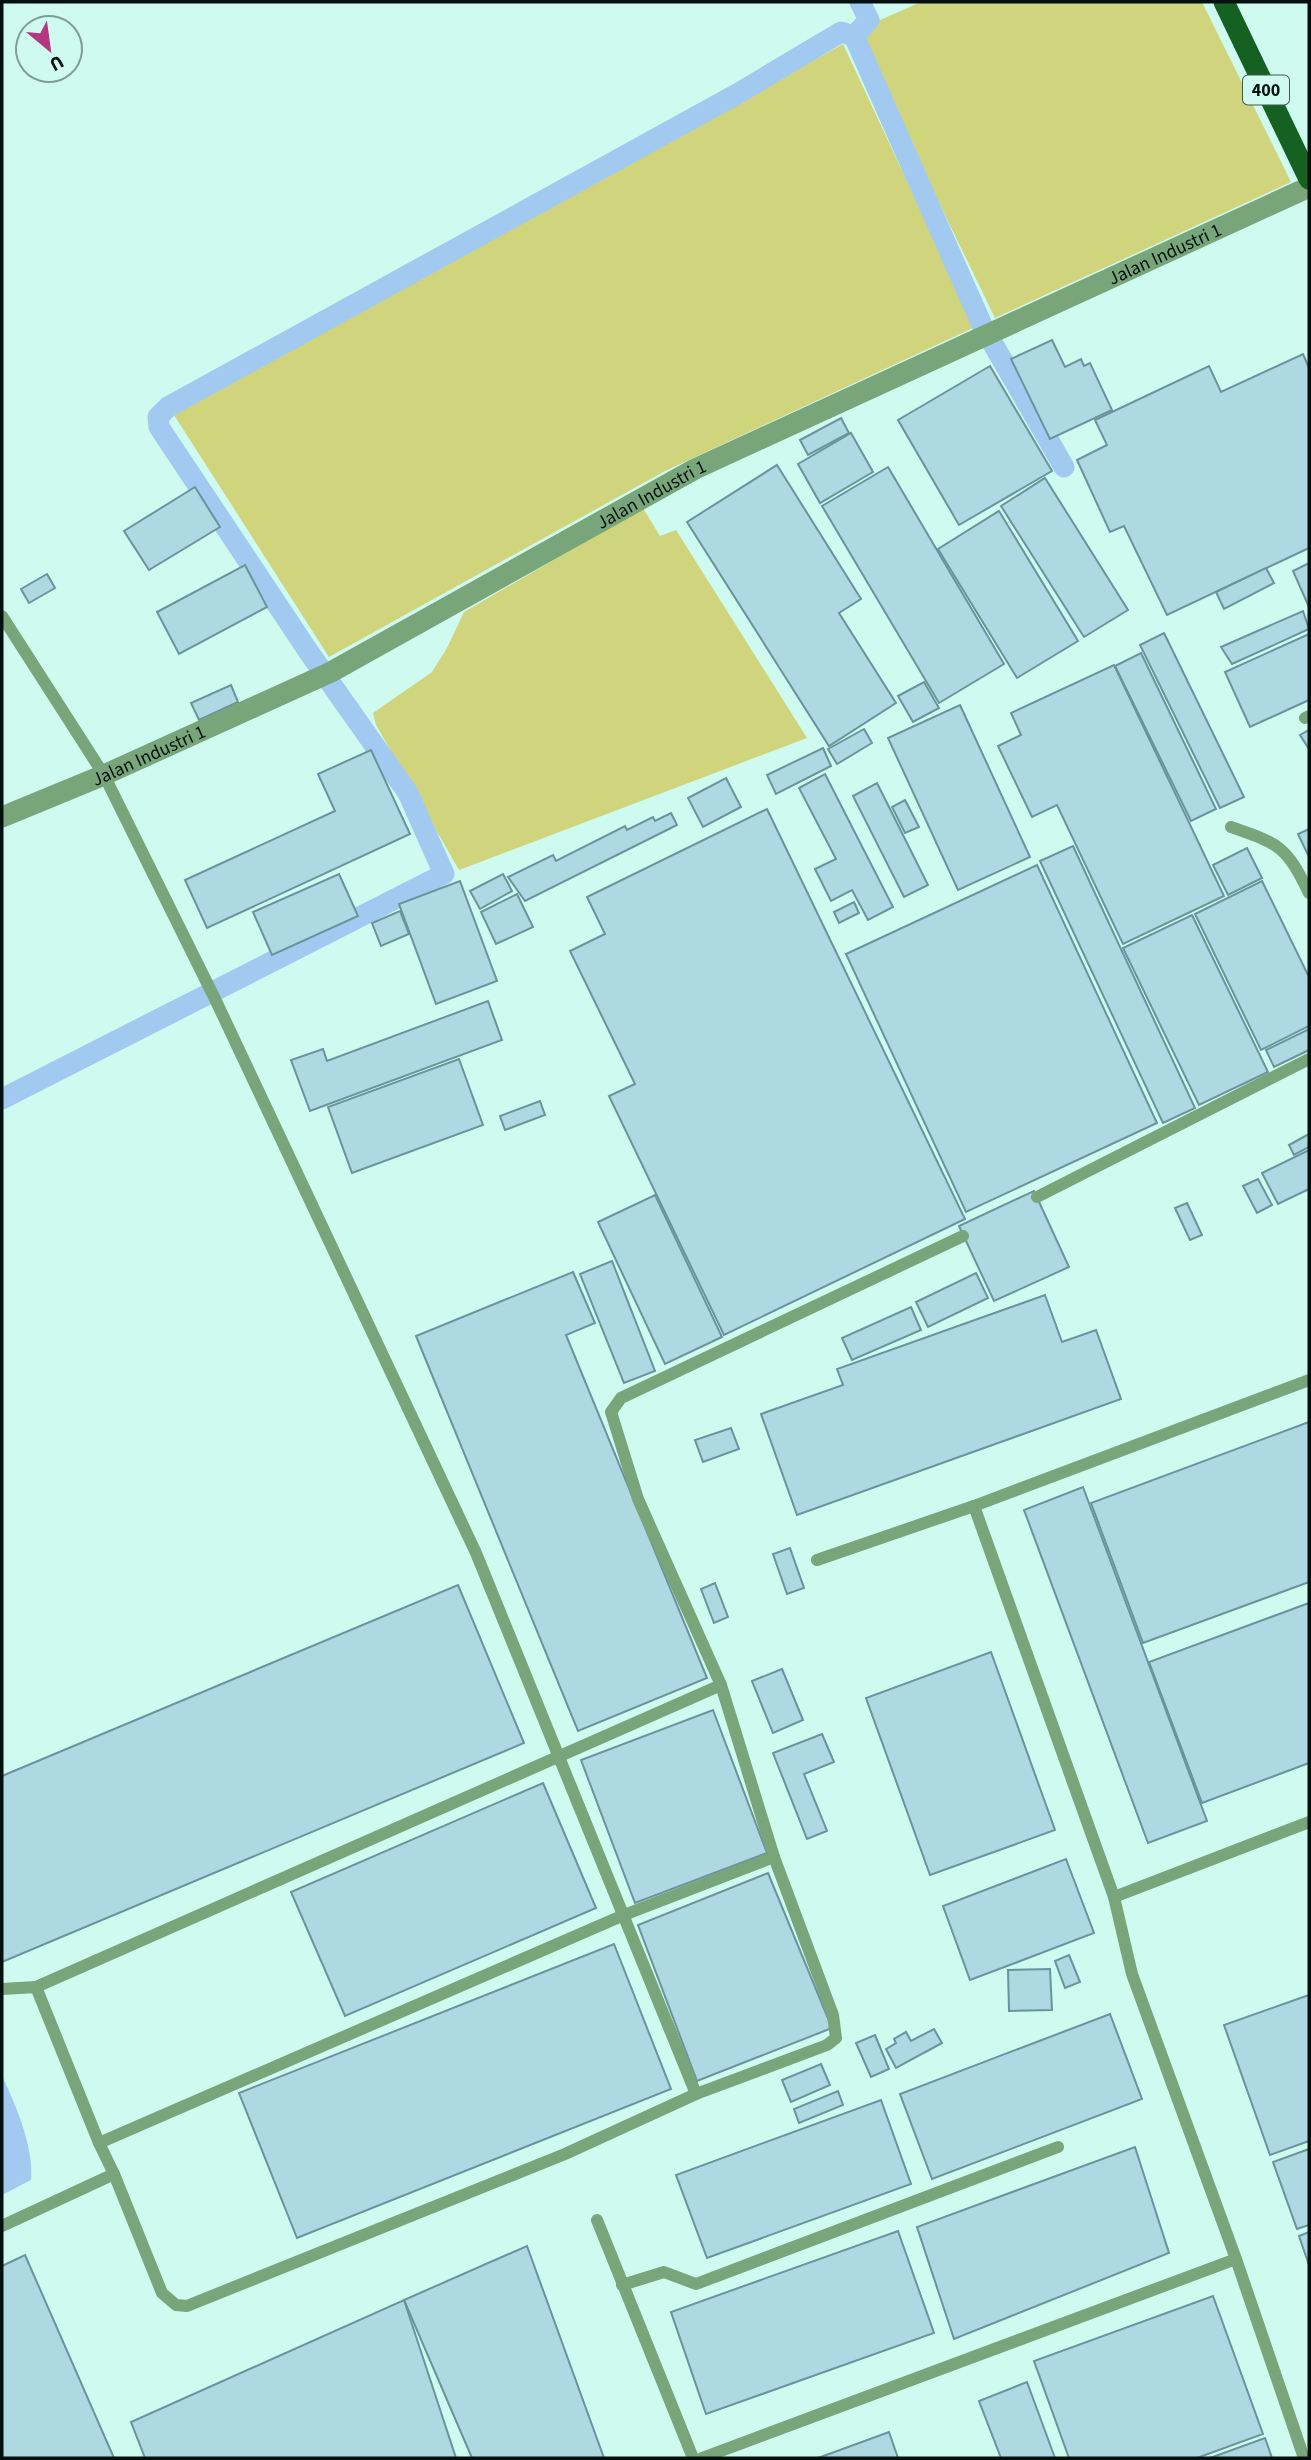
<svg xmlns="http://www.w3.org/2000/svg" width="1311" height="2460" viewBox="0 0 1311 2460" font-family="'Source Sans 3',sans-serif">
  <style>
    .green { fill: #d0d57d }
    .water { fill: #a2caf1 }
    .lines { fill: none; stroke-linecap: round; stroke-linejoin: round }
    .canal { stroke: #a2caf1; stroke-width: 21 }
    .building { fill: #aed8e2; stroke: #6a939c; stroke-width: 2 }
    .lane { stroke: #78a57a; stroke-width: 12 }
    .street { stroke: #78a57a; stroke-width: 21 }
    .primary { stroke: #156122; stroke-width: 21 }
    .labels { text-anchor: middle; stroke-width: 5; stroke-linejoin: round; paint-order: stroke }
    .shield { fill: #cffaf0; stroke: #405752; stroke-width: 2 }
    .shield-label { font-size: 18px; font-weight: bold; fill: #03110e }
    .street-label { font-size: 19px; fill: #03110e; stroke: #cffaf0 }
  </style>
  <rect width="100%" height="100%" fill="#cffaf0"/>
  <g class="green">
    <polygon points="921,2 1202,2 1291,182 995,318 909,141 862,34 878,21"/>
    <polygon points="843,44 975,327 665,471 329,657 174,415"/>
    <polygon points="643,508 660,536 676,530 807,738 459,870 376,725 373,713 432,672 447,648 464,612"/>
  </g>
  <path class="water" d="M2,2076c14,29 32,72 29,104l-29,15z"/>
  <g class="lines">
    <g class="canal">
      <polyline points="860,2 869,20 854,36 982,325 1064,467"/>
      <polyline points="2,1099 444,874 408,793 308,651 159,427 158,417 168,407 737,94 841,32 854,36"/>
    </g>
  </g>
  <g class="building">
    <polygon points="1052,340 1065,367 1081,359 1084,366 1090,363 1112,410 1050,439 1011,359"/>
    <polygon points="1303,354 1309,368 1309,548 1167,615 1124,526 1110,532 1077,460 1107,445 1095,420 1209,366 1221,392"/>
    <polygon points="990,366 1052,471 959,525 898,420"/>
    <polygon points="841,418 849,433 808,455 800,440"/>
    <polygon points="851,433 873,472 820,503 798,464"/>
    <polygon points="777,465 861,599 839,613 896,703 829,746 687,522"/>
    <polygon points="888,467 1004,664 939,703 822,506"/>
    <polygon points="1045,478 1128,610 1084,637 1001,506"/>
    <polygon points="195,487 220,527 149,570 124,531"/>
    <polygon points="999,511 1078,641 1017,678 938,549"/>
    <polygon points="1309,563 1309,607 1293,571"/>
    <polygon points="245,565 267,607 179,654 157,612"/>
    <polygon points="1266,568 1274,583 1224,609 1216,592"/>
    <polygon points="47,574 55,588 29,603 21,589"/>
    <polygon points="1303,611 1309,629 1232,664 1221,647"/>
    <polygon points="1164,633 1244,797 1220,808 1140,645"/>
    <polygon points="1309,634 1309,700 1250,727 1225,672"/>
    <polygon points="1141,653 1216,809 1191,821 1115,666"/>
    <polygon points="1114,665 1224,896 1123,944 1057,805 1032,817 998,746 1021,735 1011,713"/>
    <polygon points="924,682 939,708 913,722 898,696"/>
    <polygon points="231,685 238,702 199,720 191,703"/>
    <polygon points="960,705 1030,857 958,890 888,738"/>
    <polygon points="864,729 872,743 837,764 828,749"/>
    <polygon points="1309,730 1309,749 1300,735"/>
    <polygon points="823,748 831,766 776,794 767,775"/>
    <polygon points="371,750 410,834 207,928 185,880 335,811 318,774"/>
    <polygon points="825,774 893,907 868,920 852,890 831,901 815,869 836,859 799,788"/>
    <polygon points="726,778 741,807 703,827 688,798"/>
    <polygon points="877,783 928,885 904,897 853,796"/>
    <polygon points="905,800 919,827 905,833 892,807"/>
    <polygon points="767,809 965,1219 724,1335 609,1096 635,1084 570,951 605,934 587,897"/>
    <polygon points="671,813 677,825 525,901 508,877 553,855 556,861 625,826 627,830 653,817 655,821"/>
    <polygon points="1309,829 1309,857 1298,834"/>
    <polygon points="1073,846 1195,1108 1163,1123 1040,861"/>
    <polygon points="1247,848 1262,878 1228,895 1213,865"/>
    <polygon points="1037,865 1157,1123 966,1212 846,954"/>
    <polygon points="339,874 358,916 272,955 253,912"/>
    <polygon points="503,874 512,891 480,909 470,891"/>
    <polygon points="460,881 497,981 436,1004 399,904"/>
    <polygon points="1262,881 1309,977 1309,1026 1261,1050 1195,914"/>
    <polygon points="517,894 533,927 496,944 481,912"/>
    <polygon points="854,902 859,913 839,923 834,912"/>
    <polygon points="400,911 409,934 381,946 372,923"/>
    <polygon points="1192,915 1268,1072 1199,1105 1123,948"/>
    <polygon points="488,1001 502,1040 310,1111 291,1060 323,1049 327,1061"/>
    <polygon points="1309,1029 1309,1050 1274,1067 1266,1050"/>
    <polygon points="459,1059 483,1125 352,1173 328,1107"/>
    <polygon points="540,1101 545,1115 505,1130 500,1116"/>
    <polygon points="1309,1134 1309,1147 1294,1155 1289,1145"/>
    <polygon points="1309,1150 1309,1189 1278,1204 1262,1173"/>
    <polygon points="1258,1179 1272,1205 1257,1213 1243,1186"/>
    <polygon points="1034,1191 1069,1267 994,1301 959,1226"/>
    <polygon points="655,1195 722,1337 665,1364 598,1222"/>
    <polygon points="1187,1203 1202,1235 1190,1240 1175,1208"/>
    <polygon points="612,1261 655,1371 624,1383 580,1274"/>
    <polygon points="573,1272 595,1323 566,1335 707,1678 578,1731 416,1336"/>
    <polygon points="976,1273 988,1298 928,1327 916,1302"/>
    <polygon points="1045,1295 1062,1342 1096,1330 1121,1399 797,1515 761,1414 843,1385 837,1369"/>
    <polygon points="911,1307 921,1330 852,1360 842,1338"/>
    <polygon points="1309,1422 1309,1582 1143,1643 1091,1503"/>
    <polygon points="731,1428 739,1449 703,1462 695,1440"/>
    <polygon points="1083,1487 1207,1821 1148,1843 1024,1510"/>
    <polygon points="790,1548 804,1588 787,1594 773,1554"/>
    <polygon points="715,1583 728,1617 714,1623 701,1589"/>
    <polygon points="458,1585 524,1743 2,1962 2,1776"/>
    <polygon points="1309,1603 1309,1763 1202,1803 1149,1662"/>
    <polygon points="991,1652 1055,1830 930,1875 866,1698"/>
    <polygon points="782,1669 803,1720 773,1733 752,1681"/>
    <polygon points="713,1710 767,1853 635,1903 581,1760"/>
    <polygon points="822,1734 834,1762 804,1774 827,1831 807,1839 773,1753"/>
    <polygon points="543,1783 596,1908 345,2016 291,1892"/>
    <polygon points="1066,1859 1094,1933 970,1980 943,1906"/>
    <polygon points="768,1873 832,2028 697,2081 638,1925"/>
    <polygon points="614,1944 671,2089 297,2238 239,2093"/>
    <polygon points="1069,1955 1080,1982 1065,1988 1055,1961"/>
    <polygon points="1050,1969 1052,2010 1009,2011 1008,1970"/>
    <polygon points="1309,1995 1309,2141 1270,2155 1224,2025"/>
    <polygon points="1110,2014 1142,2099 932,2179 900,2094"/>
    <polygon points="934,2029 942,2043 896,2068 886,2049 896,2043 894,2039 906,2032 911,2041"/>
    <polygon points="875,2035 889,2069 871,2077 856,2043"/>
    <polygon points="821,2064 830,2085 791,2102 782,2080"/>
    <polygon points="838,2091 843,2105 799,2123 794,2109"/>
    <polygon points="881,2100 911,2184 707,2258 676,2175"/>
    <polygon points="1135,2147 1169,2253 954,2339 917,2227"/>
    <polygon points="1309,2149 1309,2225 1297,2229 1273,2162"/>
    <polygon points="898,2231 934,2333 706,2414 671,2312"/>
    <polygon points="1309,2232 1309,2265 1299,2236"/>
    <polygon points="527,2246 604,2458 472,2458 404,2300"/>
    <polygon points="25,2255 114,2458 2,2458 2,2266"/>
    <polygon points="1213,2296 1263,2434 1197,2458 1069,2458 1034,2361"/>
    <polygon points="404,2300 456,2458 145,2458 131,2422"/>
    <polygon points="1027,2382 1055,2458 1001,2458 979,2401"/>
    <polygon points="889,2432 898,2458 818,2458"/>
    <polygon points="1265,2438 1272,2458 1210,2458"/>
  </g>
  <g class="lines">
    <g class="lane">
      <polyline points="2,616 104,775 216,1001 476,1553 696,2094"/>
      <polyline points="1305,718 1309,716"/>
      <path d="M1231,827c49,17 55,19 78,66"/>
      <polyline points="1037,1197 1309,1059"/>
      <polyline points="974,1506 1114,1897 1132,1974 1236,2259 1304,2458"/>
      <polyline points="817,1560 974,1506 1309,1380"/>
      <polyline points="1114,1897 1309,1822"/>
      <polyline points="36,1987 721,1685"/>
      <polyline points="2,1989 36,1987 99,2143"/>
      <polyline points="114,2174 99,2143 624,1915 774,1857"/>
      <polyline points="597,2220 693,2458"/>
      <polyline points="2,2226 114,2174 162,2293 176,2305 187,2306 565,2154 696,2094 827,2045 836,2038 833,2015 774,1857 721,1685 638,1499 611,1412 621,1398 963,1236"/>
      <polyline points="622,2285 664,2272 696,2284 1058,2147"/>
      <polyline points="702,2458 1236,2259"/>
    </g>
    <path class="street" id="s1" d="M2,817l102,-42 227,-103 364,-203 614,-282"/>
    <polyline class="primary" points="1224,2 1309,179"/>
  </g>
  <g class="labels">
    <rect class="shield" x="1243" y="75.5" width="46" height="29" rx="5"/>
    <g class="shield-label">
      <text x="1266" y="96">400</text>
    </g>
    <g class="street-label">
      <text dy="7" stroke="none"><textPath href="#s1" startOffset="1293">Jalan Industri 1</textPath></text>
      <text dy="7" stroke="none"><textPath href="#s1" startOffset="726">Jalan Industri 1</textPath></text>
      <text dy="7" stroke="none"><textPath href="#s1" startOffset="159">Jalan Industri 1</textPath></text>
    </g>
  </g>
  <rect width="1311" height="2460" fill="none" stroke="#03110e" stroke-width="7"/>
  <g transform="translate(49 49) rotate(151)"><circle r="33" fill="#cffaf0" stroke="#7d9d96" stroke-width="2"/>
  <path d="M0-5L12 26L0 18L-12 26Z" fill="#b73680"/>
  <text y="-10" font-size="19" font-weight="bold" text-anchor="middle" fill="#03110e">U</text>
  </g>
</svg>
